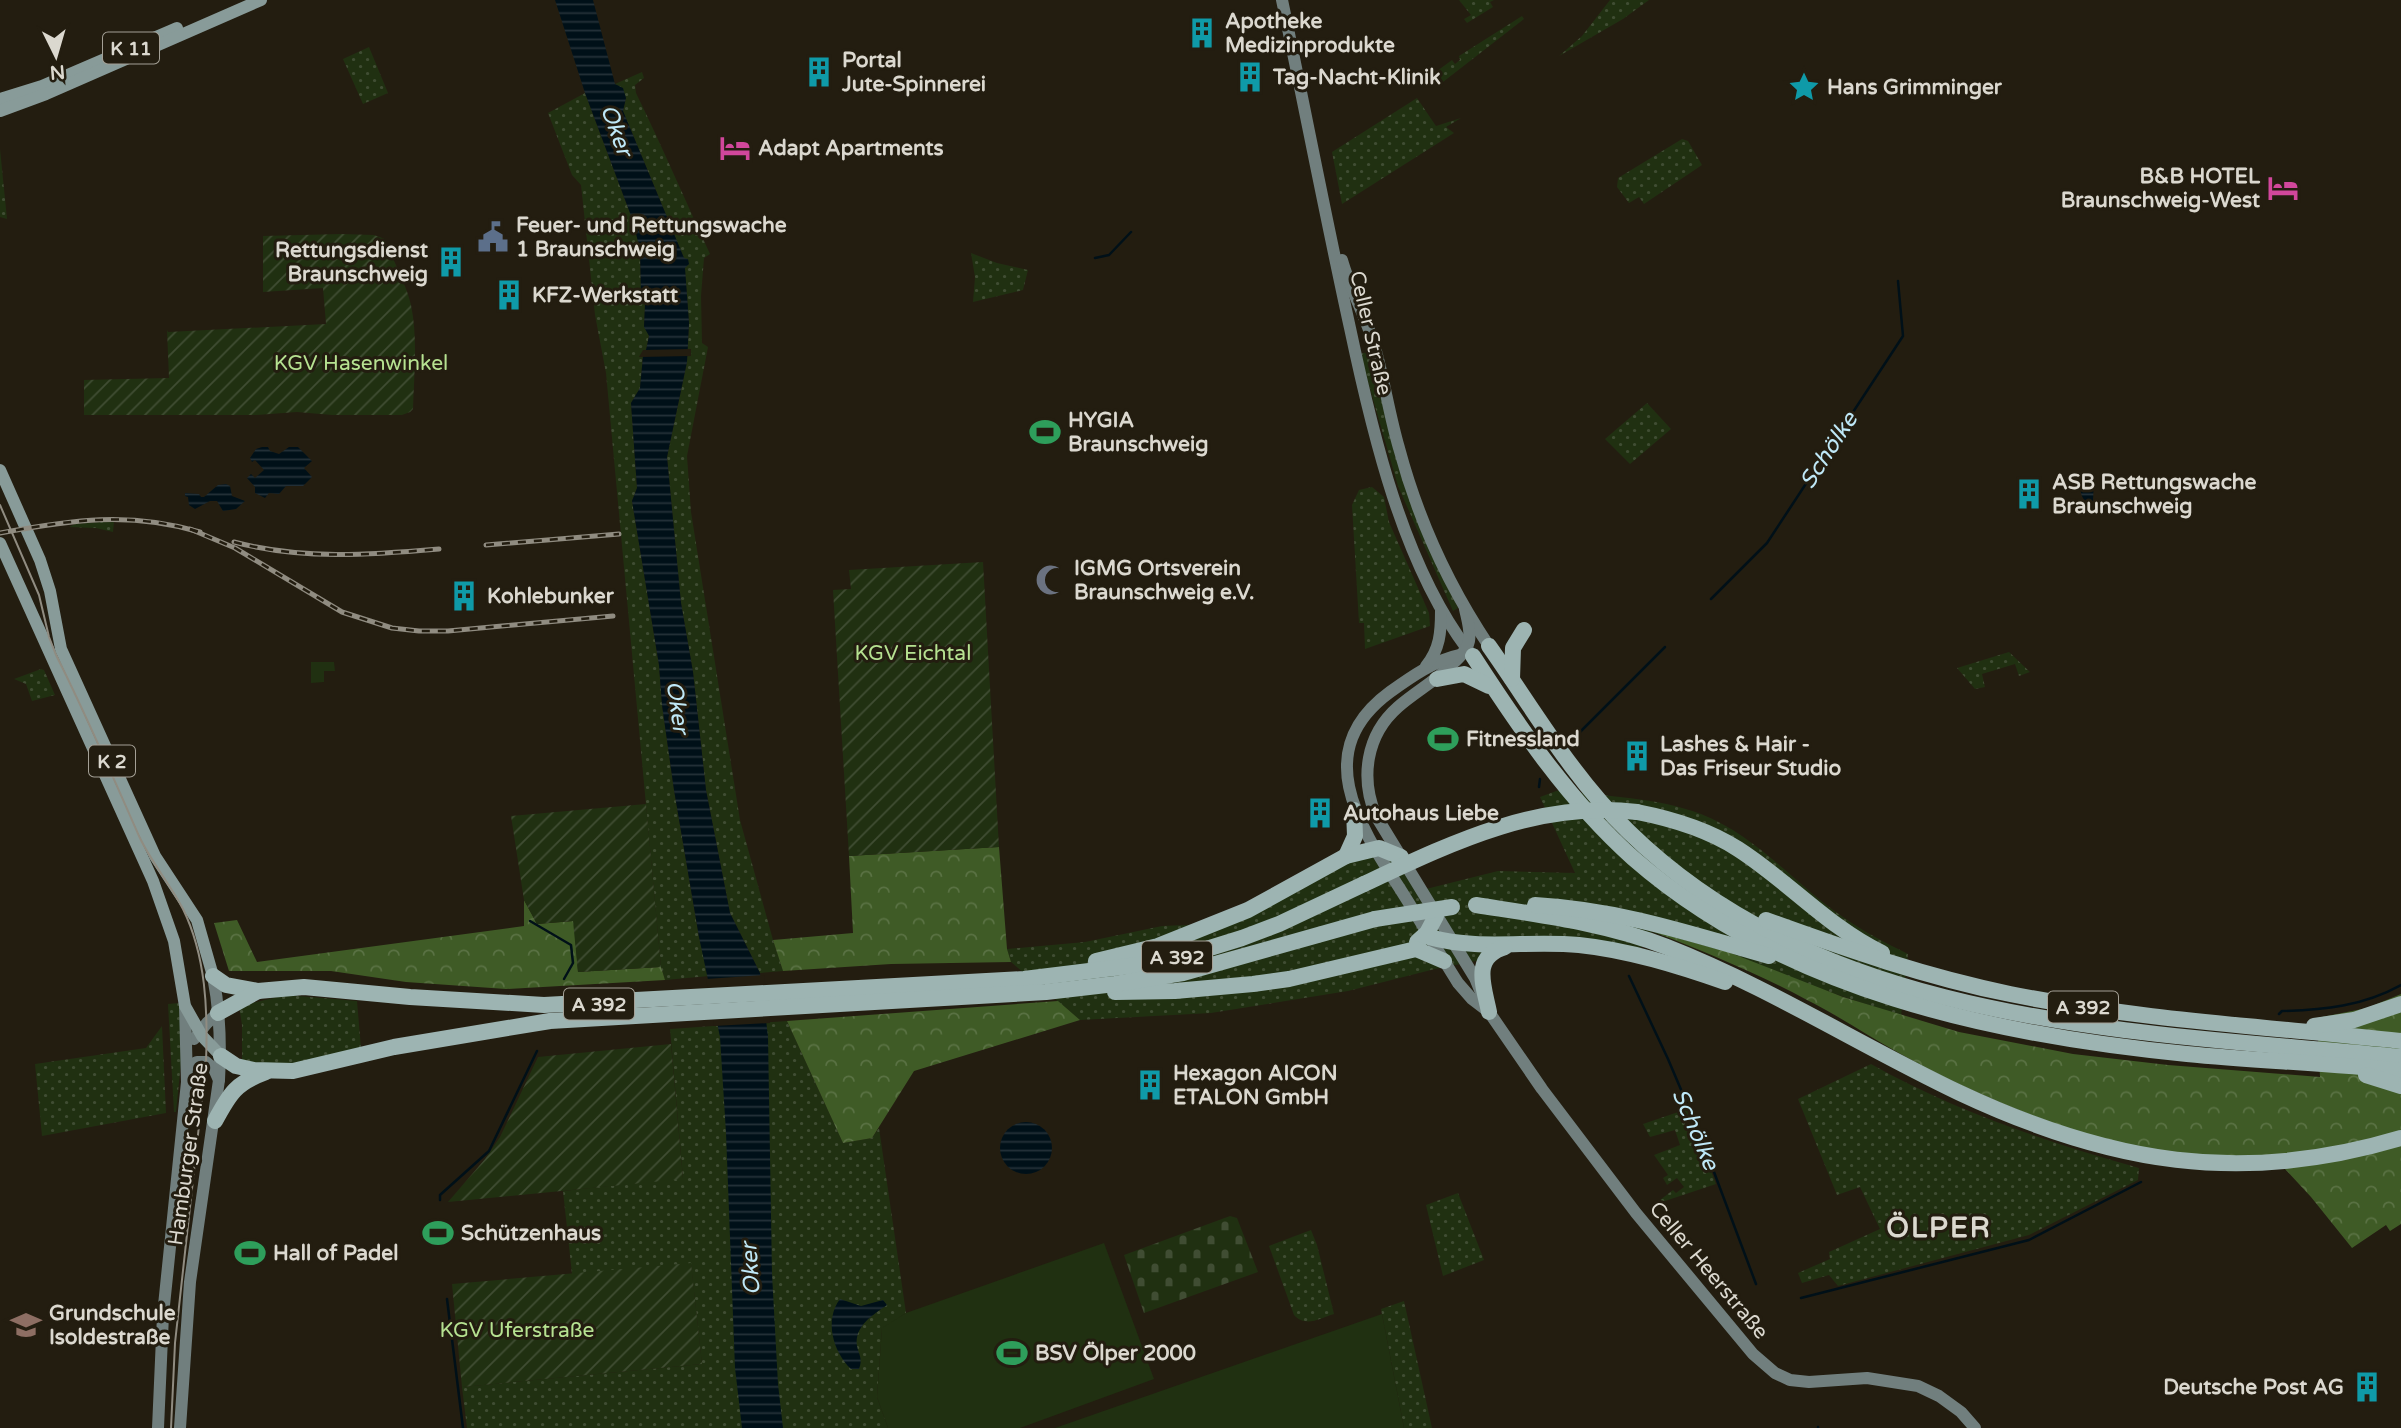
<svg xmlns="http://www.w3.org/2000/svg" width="2401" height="1428" viewBox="0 0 2401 1428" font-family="'Varela Round',sans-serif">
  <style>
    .grass { fill: url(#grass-dots) }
    .forest { fill: url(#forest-crowns) }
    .cemetery { fill: url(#cemetery-stones) }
    .garden { fill: url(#garden-furrows) }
    .pitch { fill: #203011 }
    .water { fill: url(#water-rules) }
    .pier { fill: #231d10 }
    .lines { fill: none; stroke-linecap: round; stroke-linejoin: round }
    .stream { stroke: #001018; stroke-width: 2.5 }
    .secondary { stroke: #717f7e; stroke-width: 12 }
    .primary { stroke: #889b99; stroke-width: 12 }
    .motorway { stroke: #9db4b2; stroke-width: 16 }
    .tram { stroke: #908c81; stroke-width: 2 }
    .rail-casing { stroke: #908c81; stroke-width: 5 }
    .rail { stroke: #231d10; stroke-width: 2.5; stroke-dasharray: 8; stroke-linecap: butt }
    .motorway-bridge { stroke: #9db4b2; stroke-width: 16 }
    .labels { text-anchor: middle; stroke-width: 6; stroke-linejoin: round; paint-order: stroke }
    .shield { fill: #231d10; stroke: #a4a096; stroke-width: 2 }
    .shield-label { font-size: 19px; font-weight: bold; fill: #dbd8cf }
    .poi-label { font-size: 21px; font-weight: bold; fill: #dbd8cf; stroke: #231d10; text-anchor: start }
    .street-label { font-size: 21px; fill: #dbd8cf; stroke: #231d10 }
    .park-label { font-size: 21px; fill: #b6e291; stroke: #231d10 }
    .water-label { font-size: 23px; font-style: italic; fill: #bfe8f7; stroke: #231d10 }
    .district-label { font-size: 28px; font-weight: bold; letter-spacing: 2px; fill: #dbd8cf; stroke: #231d10 }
  </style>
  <defs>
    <pattern id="grass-dots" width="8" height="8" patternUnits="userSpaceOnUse" patternTransform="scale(1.75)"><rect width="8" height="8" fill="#203011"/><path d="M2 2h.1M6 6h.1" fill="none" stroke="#404d33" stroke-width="1.8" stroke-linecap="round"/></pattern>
    <pattern id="forest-crowns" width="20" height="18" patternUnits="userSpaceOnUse" patternTransform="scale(1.75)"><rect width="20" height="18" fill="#3f5b26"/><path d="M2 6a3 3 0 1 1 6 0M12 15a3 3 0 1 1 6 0" fill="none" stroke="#5a7244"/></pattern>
    <pattern id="cemetery-stones" width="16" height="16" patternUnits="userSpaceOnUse" patternTransform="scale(1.75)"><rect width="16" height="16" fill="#203011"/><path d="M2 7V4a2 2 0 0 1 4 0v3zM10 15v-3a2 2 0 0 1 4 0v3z" fill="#404d33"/></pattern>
    <pattern id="garden-furrows" width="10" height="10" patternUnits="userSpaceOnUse" patternTransform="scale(1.75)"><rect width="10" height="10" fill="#203011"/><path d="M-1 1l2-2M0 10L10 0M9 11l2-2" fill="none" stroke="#404d33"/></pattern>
    <pattern id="water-rules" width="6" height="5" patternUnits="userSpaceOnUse" patternTransform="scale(1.75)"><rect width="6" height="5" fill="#001018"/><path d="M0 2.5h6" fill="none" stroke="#253239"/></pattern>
  </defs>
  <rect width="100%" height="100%" fill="#231d10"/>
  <g class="grass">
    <polygon points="1459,0 1494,0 1490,2 1493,7 1467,23 1464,19 1471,15"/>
    <polygon points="1610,0 1649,0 1623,19 1559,56 1582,36"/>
    <polygon points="1522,16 1524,19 1443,82 1437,71 1452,60 1455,64 1460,60 1459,56"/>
    <polygon points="369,47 388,93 363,104 343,59"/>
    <path d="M642,72l2,6 -9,7 1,8c26,53 49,107 74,161l-6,4 -3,38 1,47 6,4 -21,109 4,56 49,308 33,120 10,31 -23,2 -30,-60 -24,-123 -13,-118 -12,-69 -14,-146 20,-95 2,-39 -5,-65 -61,-147 3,-13 -11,-14z"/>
    <polygon points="585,93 633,221 640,250 641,293 645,304 644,326 649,335 645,355 643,356 640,388 631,403 637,488 632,501 659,665 662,705 674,790 699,937 709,976 665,980 661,967 606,373 595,315 581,185 572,175 548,113"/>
    <polygon points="1417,98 1436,126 1461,118 1446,127 1454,133 1342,204 1332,152"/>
    <polygon points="1682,139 1688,141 1702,165 1644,204 1639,197 1629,203 1617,187 1618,178"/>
    <polygon points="0,149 7,219 0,217"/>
    <polygon points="971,253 997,263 1028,270 1023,290 973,302 975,277"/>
    <polygon points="1371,351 1445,582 1458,608 1453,611 1398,486 1360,354"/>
    <polygon points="1647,403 1671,429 1630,464 1605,439"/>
    <polygon points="1372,487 1384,497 1389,522 1429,613 1430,626 1365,649 1364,623 1359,623 1352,505 1359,490"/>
    <polygon points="114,521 113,532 96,528 69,527 75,524"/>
    <polygon points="2009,652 2030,672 2019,676 2015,664 1982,674 1985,687 1975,689 1957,668"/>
    <polygon points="41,669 44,670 55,695 32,701 26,684 14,679"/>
    <path d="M1559,790c48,7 97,7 142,24 56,22 94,70 142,103 21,15 43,26 65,37l-7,62 -249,-84 -20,28 -45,-7 -49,-4 -31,2 -16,7 -56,11 -87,22 -137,22 -131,7 -69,-58 -4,-13 78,-7 77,-16 69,-3 122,-66 46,-14 27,46 72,-18 77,2 -35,-76z"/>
    <polygon points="287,995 357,1001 361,1048 291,1064 242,1062 242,1025 239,1006"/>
    <polygon points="179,1003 182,1053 176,1112 174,1112 168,1004"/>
    <polygon points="787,1021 843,1143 872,1138 879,1128 906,1313 882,1329 877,1397 888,1428 467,1428 462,1387 702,1364 691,1264 572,1274 563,1191 683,1178 670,1029"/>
    <polygon points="162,1026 166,1113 42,1136 35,1064 146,1048"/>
    <path d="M1871,1064c84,47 175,78 268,104l-1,12 -109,55 -191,51 -9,-11 -27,8 -4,-10 32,-14 -1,-7 51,-23 -20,-42 -23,8 -39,-96z"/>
    <polygon points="1687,1109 1716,1184 1662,1202 1660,1200 1673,1190 1676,1193 1684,1187 1677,1178 1667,1185 1663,1178 1668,1175 1654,1155 1680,1145 1675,1130 1650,1137 1643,1124"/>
    <polygon points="1458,1193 1484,1260 1443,1276 1426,1205"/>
    <path d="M1311,1230l6,15 17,69c-14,4 -28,14 -40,1l-25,-69z"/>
    <polygon points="1404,1301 1432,1428 1404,1428 1381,1309"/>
  </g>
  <g class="forest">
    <polygon points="999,847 1007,949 1011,962 891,964 783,971 773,940 853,933 849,856"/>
    <polygon points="524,900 537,924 574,921 578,972 661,967 665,980 506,989 406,982 331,971 229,971 214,923 237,920 257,962 524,926"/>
    <path d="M1652,931l76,21 115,45 116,35 114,22 95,11 152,12 -3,-59 50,-10 34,-14v230l-11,7 -4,-6 -34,23 -41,-51 -39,-42c-37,1 -75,3 -111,-3 -87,-15 -185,-56 -262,-99 -31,-17 -60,-37 -92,-53 -50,-27 -102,-48 -155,-69z"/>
    <polygon points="1058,1001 1080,1020 914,1071 872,1138 843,1143 787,1021"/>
  </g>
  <polygon class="cemetery" points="1230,1216 1237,1218 1258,1272 1144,1313 1124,1255"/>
  <g class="garden">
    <path d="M341,234l33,1 11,4c8,22 21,44 26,66 7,34 3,70 2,104l-3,3 -8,3h-70l-35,-3 -40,3h-173v-35l85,-2 -2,-48 1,2 158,-8 -3,-36 -60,4v-56z"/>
    <polygon points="983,562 999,847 849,856 833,590 851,589 849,570"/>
    <polygon points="646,804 661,967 578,972 573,921 537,924 524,900 511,816"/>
    <polygon points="671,1044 683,1179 448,1202 485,1159 500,1137 538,1057"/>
    <polygon points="691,1263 702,1364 462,1387 452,1284"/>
  </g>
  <g class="pitch">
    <polygon points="311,662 334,662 335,671 324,671 324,682 311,683"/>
    <polygon points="1104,1243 1154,1379 1020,1428 888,1428 877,1397 882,1328 906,1313"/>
    <polygon points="1382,1314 1404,1428 1055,1428"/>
  </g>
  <g class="water">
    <polygon points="555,0 593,0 615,84 623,88 626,98 623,111 684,258 688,259 689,264 685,268 689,323 687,362 667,457 681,603 693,672 706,790 730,913 760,973 768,1036 772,1274 778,1384 783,1428 742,1428 735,1368 726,1133 720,1037 699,937 674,790 662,705 659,665 632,501 637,488 631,403 640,388 643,356 645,355 649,336 644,327 645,304 641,293 640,250 633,221 585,93"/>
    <polygon points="262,447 268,447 270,451 279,454 289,447 298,447 312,461 304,468 312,477 303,486 286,486 279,494 269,493 265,498 255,493 255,487 247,478 251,474 255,478 264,470 255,460 252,462 250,458 256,449"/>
    <path d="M2087,474l7,5 -1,22 -7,1c-7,-7 -6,-16 -4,-25z"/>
    <polygon points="226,484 230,486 232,496 245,501 236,509 223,511 217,501 210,501 195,509 189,505 188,497 185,496 185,493 199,494 201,497 204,497 218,485"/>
    <circle cx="1026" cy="1148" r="26"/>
    <path d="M840,1299l21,7 22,-6 4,5c-14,10 -33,21 -30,41 2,9 6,13 2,23h-8c-18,-17 -27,-49 -11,-70z"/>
  </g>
  <g class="pier">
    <polygon points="691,349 691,356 639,357 643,350"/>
    <polygon points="764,975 770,1023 714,1026 706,979"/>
  </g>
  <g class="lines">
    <g class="stream">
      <polyline points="1095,258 1109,255 1131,232"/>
      <polyline points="1711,599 1767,543 1903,336 1898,281"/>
      <polyline points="1579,733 1665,647"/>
      <polyline points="1539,787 1540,779"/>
      <polyline points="530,921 571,945 573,963 564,979"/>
      <polyline points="1629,976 1668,1059 1699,1132 1756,1284"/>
      <path d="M2279,1014l3,-3c42,-1 81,-5 119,-26"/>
      <polyline points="440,1200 440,1195 489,1151 537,1051"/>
      <polyline points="1801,1298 2029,1240 2141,1182"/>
      <polyline points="447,1299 463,1428"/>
      <polyline points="1818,1427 1818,1428"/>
    </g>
    <g class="secondary">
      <path d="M1282,0c23,109 44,219 68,328 22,104 53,237 118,322"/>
      <path d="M1342,260c8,29 23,55 32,84 10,34 15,70 25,104 19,71 49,137 90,198"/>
      <path d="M1465,609c2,10 6,22 4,32 -2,10 -12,19 -20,26 -15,15 -34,25 -51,40 -32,28 -38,71 -22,109l99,162 14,34 53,77 94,124 117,141 22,19 15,7 19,2 58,-4 51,8 21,10 22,16 14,16"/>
      <path d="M1460,655c-25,5 -49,22 -70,37 -82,60 -29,136 12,200 19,30 37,61 56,91l14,16 17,13"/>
      <path d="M1426,666c14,-17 15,-34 15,-55"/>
      <polyline points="194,1039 207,1023 218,1013"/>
      <polyline points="188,1066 197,1062 206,1062 214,1069 219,1080"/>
      <polyline points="158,1428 163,1315 187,1082 185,1006"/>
      <path d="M180,1428l10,-146 29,-202c2,-35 1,-69 -6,-104"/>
    </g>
    <g class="primary">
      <polyline points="0,99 42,86 177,28"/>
      <polyline points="0,111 46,94 261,0"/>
      <polyline points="0,470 40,560 50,591 61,649 155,856 197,920 213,976"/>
      <polyline points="0,543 153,881 174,941 185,1006 202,1036 221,1056"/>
    </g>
    <g class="motorway">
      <path d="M1489,646c45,64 83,131 140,186 201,196 510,199 772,225"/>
      <path d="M1473,656c46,71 96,145 160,202 151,132 359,177 554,196 71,7 143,9 214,17"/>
      <polyline points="1437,679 1464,674 1489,686"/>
      <polyline points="1512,679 1513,648 1524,630"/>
      <path d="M1637,812c36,7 70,17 101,37 50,32 90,78 144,104"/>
      <polyline points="1346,856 1355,836 1354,810"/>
      <path d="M1476,905c64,10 130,18 191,42 102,40 194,99 293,146 149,70 281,93 441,45"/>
      <path d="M1535,905c85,5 153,28 234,51"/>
      <path d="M1766,920c80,29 160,57 244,74 129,26 261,33 391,47"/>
      <path d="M1429,937c51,14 99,3 150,8 49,5 100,21 146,37"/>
      <polyline points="1417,942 1427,933 1436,916"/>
      <polyline points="1096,961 1158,946 1248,910 1346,856 1379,848 1401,857"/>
      <polyline points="213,976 226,985 258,991 304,987 410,997 544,1005 1024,979 1138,965 1197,952 1242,938 1279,924 1364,884"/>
      <polyline points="1115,992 1175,991 1253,984 1289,979 1416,949 1444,961"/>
      <path d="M1489,1012c-5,-26 -18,-55 16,-65"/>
      <polyline points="218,1013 258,991"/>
      <polyline points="2314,1026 2354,1020 2401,1004"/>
      <polyline points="221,1056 236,1066 254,1070 293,1071 394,1047 550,1021 1046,992 1115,984 1183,973 1375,919"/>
      <polyline points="2366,1075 2401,1086"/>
      <path d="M215,1121c15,-28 21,-38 51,-49"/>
    </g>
    <path class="tram" d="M0,505l39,90 10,42 7,18c30,59 56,120 83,181 12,26 31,48 44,73 23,47 25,102 23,153l-31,281 -4,85"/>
    <g class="rail-casing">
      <g id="rail">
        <polyline points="190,529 235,548 342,612 392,628 419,631 448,631 613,616"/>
        <path d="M0,533c72,-13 128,-22 200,-1"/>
        <path d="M234,542c68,18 135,13 205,7"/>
        <polyline points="486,545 619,534"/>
      </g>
    </g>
    <use href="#rail" class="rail"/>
    <g class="motorway-bridge">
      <path d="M1364,884c87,-41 175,-84 273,-72"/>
      <polyline points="1375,919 1452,907"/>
    </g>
  </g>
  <defs>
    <g id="building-bare" transform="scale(2.415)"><path d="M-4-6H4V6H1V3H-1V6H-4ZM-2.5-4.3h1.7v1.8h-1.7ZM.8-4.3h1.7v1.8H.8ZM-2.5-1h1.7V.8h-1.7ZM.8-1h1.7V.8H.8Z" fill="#0f9aa8" stroke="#231d10" stroke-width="2.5" paint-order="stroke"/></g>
    <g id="sight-bare" transform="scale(2.415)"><path d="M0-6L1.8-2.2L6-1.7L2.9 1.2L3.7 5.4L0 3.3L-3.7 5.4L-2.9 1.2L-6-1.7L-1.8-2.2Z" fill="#0f9aa8" stroke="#231d10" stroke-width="2.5" paint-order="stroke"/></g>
    <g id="hotel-bare" transform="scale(2.415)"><path d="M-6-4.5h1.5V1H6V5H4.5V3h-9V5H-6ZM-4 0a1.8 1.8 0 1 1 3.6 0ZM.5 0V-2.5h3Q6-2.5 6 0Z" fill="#d1479c" stroke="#231d10" stroke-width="2.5" paint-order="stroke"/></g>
    <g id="civic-bare" transform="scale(2.415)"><path d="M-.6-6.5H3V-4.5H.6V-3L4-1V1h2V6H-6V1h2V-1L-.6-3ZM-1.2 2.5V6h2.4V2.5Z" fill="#5c6f8a" stroke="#231d10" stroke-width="2.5" paint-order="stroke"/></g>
    <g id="stadium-bare" transform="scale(2.415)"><path d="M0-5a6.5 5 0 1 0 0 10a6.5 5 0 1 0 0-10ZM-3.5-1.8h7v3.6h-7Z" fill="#2e9e5b" stroke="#231d10" stroke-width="2.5" paint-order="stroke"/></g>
    <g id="mosque-bare" transform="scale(2.415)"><path d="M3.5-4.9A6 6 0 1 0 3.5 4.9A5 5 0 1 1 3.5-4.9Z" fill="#6b7280" stroke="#231d10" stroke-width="2.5" paint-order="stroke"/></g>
    <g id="school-bare" transform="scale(2.415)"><path d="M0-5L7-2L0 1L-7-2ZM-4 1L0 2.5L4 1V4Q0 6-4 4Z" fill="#8d6e63" stroke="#231d10" stroke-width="2.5" paint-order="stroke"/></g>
  </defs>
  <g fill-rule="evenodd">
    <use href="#building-bare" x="1202" y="33"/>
    <use href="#building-bare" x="819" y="72"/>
    <use href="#building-bare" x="1250" y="77"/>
    <use href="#sight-bare" x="1804" y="87"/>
    <use href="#hotel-bare" x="735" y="148"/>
    <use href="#hotel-bare" x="2283" y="188"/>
    <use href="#civic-bare" x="493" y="237"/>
    <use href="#building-bare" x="451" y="262"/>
    <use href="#building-bare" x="509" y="295"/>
    <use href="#stadium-bare" x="1045" y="432"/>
    <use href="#building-bare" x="2029" y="494"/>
    <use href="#mosque-bare" x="1051" y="580"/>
    <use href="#building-bare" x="464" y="596"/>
    <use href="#stadium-bare" x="1443" y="739"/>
    <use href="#building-bare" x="1637" y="756"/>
    <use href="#building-bare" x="1320" y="813"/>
    <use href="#building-bare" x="1150" y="1085"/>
    <use href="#stadium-bare" x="438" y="1233"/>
    <use href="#stadium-bare" x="250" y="1253"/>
    <use href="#school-bare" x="26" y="1325"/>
    <use href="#stadium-bare" x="1012" y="1353"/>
    <use href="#building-bare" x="2367" y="1387"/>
  </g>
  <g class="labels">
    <g class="shield">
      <rect x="103" y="32.5" width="56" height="31" rx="5"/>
      <rect x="89" y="745.5" width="46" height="31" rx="5"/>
      <rect x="1142" y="941.5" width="70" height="31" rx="5"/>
      <rect x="564" y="988.5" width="70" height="31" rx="5"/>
      <rect x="2048" y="991.5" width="70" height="31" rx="5"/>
    </g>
    <g class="shield-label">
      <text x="131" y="55">K 11</text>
      <text x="112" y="768">K 2</text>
      <text x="1177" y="964">A 392</text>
      <text x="599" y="1011">A 392</text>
      <text x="2083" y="1014">A 392</text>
    </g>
    <g class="poi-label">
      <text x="1225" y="28">Apotheke<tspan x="1225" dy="24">Medizinprodukte</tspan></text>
      <text x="842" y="67">Portal<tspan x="842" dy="24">Jute-Spinnerei</tspan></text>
      <text x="1273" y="84">Tag-Nacht-Klinik</text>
      <text x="1827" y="94">Hans Grimminger</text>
      <text x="758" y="155">Adapt Apartments</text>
      <text x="2260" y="183" text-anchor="end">B&amp;B HOTEL<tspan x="2260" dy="24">Braunschweig-West</tspan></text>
      <text x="516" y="232">Feuer- und Rettungswache<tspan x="516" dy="24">1 Braunschweig</tspan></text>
      <text x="428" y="257" text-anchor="end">Rettungsdienst<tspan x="428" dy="24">Braunschweig</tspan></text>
      <text x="532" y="302">KFZ-Werkstatt</text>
      <text x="1068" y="427">HYGIA<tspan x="1068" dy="24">Braunschweig</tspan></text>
      <text x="2052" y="489">ASB Rettungswache<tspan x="2052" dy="24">Braunschweig</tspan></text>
      <text x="1074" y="575">IGMG Ortsverein<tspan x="1074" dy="24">Braunschweig e.V.</tspan></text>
      <text x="487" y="603">Kohlebunker</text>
      <text x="1466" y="746">Fitnessland</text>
      <text x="1660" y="751">Lashes &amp; Hair -<tspan x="1660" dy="24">Das Friseur Studio</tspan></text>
      <text x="1343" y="820">Autohaus Liebe</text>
      <text x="1173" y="1080">Hexagon AICON<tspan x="1173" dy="24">ETALON GmbH</tspan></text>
      <text x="461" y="1240">Schützenhaus</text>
      <text x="273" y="1260">Hall of Padel</text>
      <text x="49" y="1320">Grundschule<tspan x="49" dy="24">Isoldestraße</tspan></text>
      <text x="1035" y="1360">BSV Ölper 2000</text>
      <text x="2344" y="1394" text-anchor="end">Deutsche Post AG</text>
    </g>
    <g class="street-label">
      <text transform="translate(1371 333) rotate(77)" y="7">Celler Straße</text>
      <text transform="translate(188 1154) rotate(-82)" y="7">Hamburger Straße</text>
      <text transform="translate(1709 1270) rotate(50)" y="7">Celler Heerstraße</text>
    </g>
    <g class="park-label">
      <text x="361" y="370">KGV Hasenwinkel</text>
      <text x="913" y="660">KGV Eichtal</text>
      <text x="517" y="1337">KGV Uferstraße</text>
    </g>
    <g class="water-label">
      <text transform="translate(617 130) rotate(70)" y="8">Oker</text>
      <text transform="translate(1828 450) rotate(-57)" y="8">Schölke</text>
      <text transform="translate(678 707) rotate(82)" y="8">Oker</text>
      <text transform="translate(1696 1129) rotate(67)" y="8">Schölke</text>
      <text transform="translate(750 1269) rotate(-94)" y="8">Oker</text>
    </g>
    <g class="district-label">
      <text x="1939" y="1237">ÖLPER</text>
    </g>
  </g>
  <g transform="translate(56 56) rotate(175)" stroke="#231d10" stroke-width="5" paint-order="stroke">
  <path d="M0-5L12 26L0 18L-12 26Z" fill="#dbd8cf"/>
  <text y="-10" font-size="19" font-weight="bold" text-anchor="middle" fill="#dbd8cf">N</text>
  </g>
</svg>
